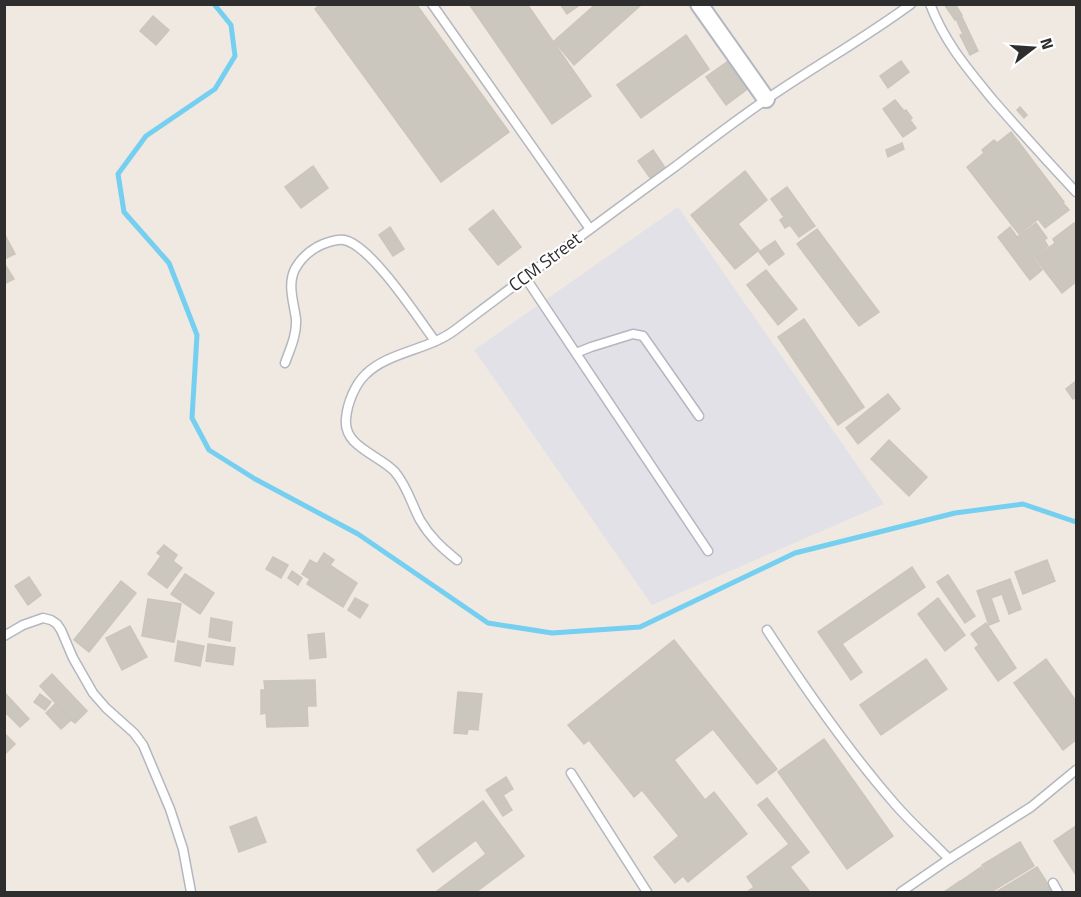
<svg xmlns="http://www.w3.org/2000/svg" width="1081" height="897" viewBox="0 0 1081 897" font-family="'Titillium Web',sans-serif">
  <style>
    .industrial { fill: #e3e1e8 }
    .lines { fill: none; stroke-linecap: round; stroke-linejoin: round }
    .stream { stroke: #75cff0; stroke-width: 5 }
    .building { fill: #cbc7bf; stroke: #cbc5ba; stroke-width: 1.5 }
    .service-casing { stroke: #b4b7c1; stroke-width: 11 }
    .minor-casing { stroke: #b4b7c1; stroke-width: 20 }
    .service { stroke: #fff; stroke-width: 8 }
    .minor { stroke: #fff; stroke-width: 16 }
    .labels { text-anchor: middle; stroke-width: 4.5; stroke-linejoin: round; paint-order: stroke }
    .street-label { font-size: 18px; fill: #2e2e2e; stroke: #fff }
  </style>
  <rect width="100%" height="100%" fill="#efe9e1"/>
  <polygon class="industrial" points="678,207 884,504 652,605 474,350"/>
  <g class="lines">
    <polyline class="stream" points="214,4 231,25 235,56 215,89 146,136 118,174 124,212 169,263 197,335 192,418 209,450 255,479 358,534 488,623 552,633 640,627 795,553 955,513 1023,504 1076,522"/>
  </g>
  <g class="building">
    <polygon points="321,4 416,4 509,132 441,182 315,9"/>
    <polygon points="469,4 527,4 591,96 552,124"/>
    <polygon points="560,4 581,4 567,14"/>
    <polygon points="596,4 642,4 574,65 554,41"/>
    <polygon points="944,4 955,4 962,15 955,20"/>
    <polygon points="153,16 169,30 156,45 140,31"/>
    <polygon points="962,17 978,51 970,55 960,35 963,34 956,19"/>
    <polygon points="686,35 709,69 641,118 617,85"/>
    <polygon points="731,59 750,87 726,105 706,77"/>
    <polygon points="901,61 909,72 888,88 880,76"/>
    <polygon points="895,100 904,111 906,110 912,118 910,120 916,128 903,137 883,109"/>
    <polygon points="1020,107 1027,115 1024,118 1017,110"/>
    <polygon points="1011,132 1064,202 1063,203 1069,210 1045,228 1038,219 1019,234 967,167 984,153 982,150 994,140 997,143"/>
    <polygon points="902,143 904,149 888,157 886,150"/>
    <polygon points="653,150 666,169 651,179 638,161"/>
    <polygon points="313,166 328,188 301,208 285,187"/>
    <polygon points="745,171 767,200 738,224 759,250 735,269 691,215"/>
    <polygon points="787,187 815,226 799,237 790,225 785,228 780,220 784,217 771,199"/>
    <polygon points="493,210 521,247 498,265 469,229"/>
    <polygon points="1036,223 1047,238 1044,240 1048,246 1033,258 1042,270 1030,280 998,237 1010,227 1017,237"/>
    <polygon points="1074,223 1076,226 1076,282 1062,293 1035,258 1055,243 1053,239"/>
    <polygon points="390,227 404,249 393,256 379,235"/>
    <polygon points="817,229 879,312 859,326 797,244"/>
    <polygon points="4,233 15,254 4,259"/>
    <polygon points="775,241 784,254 769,265 759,252"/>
    <polygon points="4,263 14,279 4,284"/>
    <polygon points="766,270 797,309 778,325 747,285"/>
    <polygon points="804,319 864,407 838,425 778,337"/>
    <polygon points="1076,381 1076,397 1073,399 1066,389"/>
    <polygon points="888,394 900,409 858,444 846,428"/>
    <polygon points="889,440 927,477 909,496 871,459"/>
    <polygon points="164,545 177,555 173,561 182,568 167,588 148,574 161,556 157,553"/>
    <polygon points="324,553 334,560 330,565 357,583 343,607 307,584 310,579 302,574 310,560 317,564"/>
    <polygon points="273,557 288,565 281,578 266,569"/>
    <polygon points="1047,560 1055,581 1023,594 1015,572"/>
    <polygon points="912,567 925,587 842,644 862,672 851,680 818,632"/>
    <polygon points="292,571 302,578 298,585 288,578"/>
    <polygon points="185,574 214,593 200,614 171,594"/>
    <polygon points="948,575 975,616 965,623 937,582"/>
    <polygon points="29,577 41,595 28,605 15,586"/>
    <polygon points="1010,579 1021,609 1009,614 1002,594 991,598 999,621 989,625 977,591"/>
    <polygon points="121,581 136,593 89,652 74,640"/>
    <polygon points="355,598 368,605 360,618 348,610"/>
    <polygon points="938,598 965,635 945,651 918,614"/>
    <polygon points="148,599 181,604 174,642 142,636"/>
    <polygon points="211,618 232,622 230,641 209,637"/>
    <polygon points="986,623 1016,668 998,681 975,648 979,645 971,634"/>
    <polygon points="130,626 147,657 122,670 106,638"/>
    <polygon points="324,633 326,657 310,659 308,635"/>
    <polygon points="674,640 777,769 757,784 713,729 674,760 705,800 714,792 747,834 688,882 683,876 675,883 654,857 679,836 642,790 634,797 589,740 584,744 568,725"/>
    <polygon points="178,641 204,646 200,666 175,661"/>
    <polygon points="208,644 235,648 233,665 206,661"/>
    <polygon points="926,659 947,689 881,735 860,705"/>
    <polygon points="1046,659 1076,701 1076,740 1063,750 1014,683"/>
    <polygon points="52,674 87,711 75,723 71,720 40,686"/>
    <polygon points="315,680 316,706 307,706 308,726 267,727 266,713 261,714 261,690 265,690 264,681"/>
    <polygon points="4,692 29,719 20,727 4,711"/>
    <polygon points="458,692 482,694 478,730 468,729 467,734 454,733"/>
    <polygon points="40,694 51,702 45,710 34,702"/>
    <polygon points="55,704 71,720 61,729 46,713"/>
    <polygon points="4,733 15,744 4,755"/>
    <polygon points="824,739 893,836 847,869 778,772"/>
    <polygon points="506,777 513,789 503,795 512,810 503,816 486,790"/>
    <polygon points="767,798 809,852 790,867 810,892 747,892 754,887 747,877 789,844 758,805"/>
    <polygon points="483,801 524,856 476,892 438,892 437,891 486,854 476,840 433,872 417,850"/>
    <polygon points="256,817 266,842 239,852 230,827"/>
    <polygon points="1076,826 1076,875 1054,841"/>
    <polygon points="1020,842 1034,866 996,889 982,865"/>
    <polygon points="981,867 996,889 991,892 969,892 961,881"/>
    <polygon points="1037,867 1053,892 996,892"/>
    <polygon points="960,881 968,892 944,892"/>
  </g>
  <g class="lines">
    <g class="service-casing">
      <g id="service">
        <polyline points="432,4 590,229"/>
        <path d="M930,4c15,39 37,64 63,96 27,31 55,62 83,92"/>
        <polyline points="525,277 708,551"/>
        <polyline points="576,353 591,347 633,334 643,336 699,416"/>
        <path d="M285,363c5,-14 12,-28 11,-44 -2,-16 -9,-34 -1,-50 5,-9 13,-17 22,-22 8,-4 18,-8 27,-7 27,5 74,78 91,101"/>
        <path d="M457,560c-15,-12 -27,-23 -37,-40 -8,-15 -13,-34 -25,-48 -15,-17 -52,-25 -49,-53 1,-15 9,-35 20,-45 22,-22 63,-24 89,-44 73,-55 147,-110 221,-164 30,-23 60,-46 91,-67 48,-33 98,-61 144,-95"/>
        <path d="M767,630c39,60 80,119 127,173 17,20 37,37 55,56"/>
        <polyline points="4,636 23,625 43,618 51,620 57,624 61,630 73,658 93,693 106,708 134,733 143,745 170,809 183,849 191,892"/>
        <polyline points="571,773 647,892"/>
        <polyline points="1053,883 1058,892"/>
        <polyline points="901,892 949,859 1031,807 1076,770"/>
      </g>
    </g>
    <g class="minor-casing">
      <polyline id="minor" points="699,4 766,99"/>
    </g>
    <use href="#service" class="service"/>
    <use href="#minor" class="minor"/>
  </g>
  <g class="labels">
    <g class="street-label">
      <text transform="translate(545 262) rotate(-37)" y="6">CCM Street</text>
    </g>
  </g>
  <rect width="1081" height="897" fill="none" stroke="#2e2e2e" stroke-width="12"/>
  <g transform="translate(1033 48) rotate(73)" stroke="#ffffff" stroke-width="4.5" paint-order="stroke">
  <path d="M0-4.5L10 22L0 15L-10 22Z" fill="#2e2e2e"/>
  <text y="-9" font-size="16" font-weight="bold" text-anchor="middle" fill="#2e2e2e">N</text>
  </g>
</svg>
